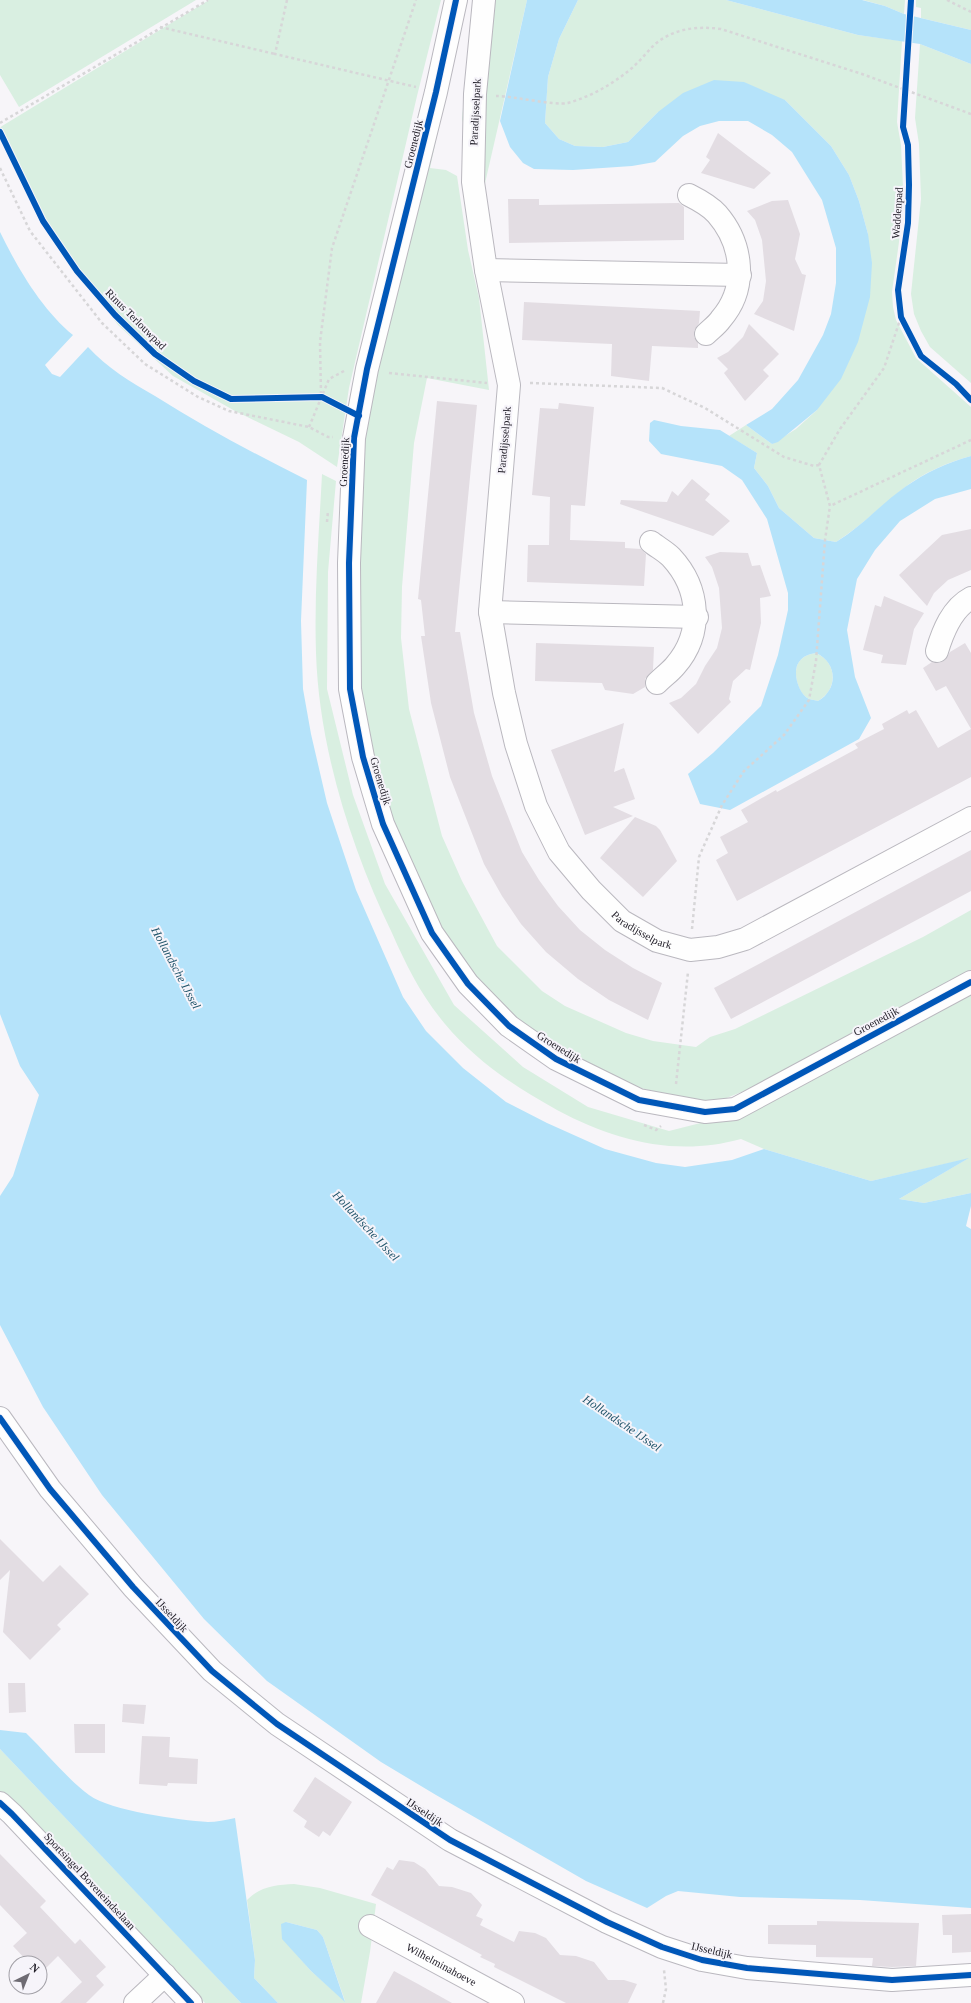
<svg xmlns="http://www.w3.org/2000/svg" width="971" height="2003" viewBox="0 0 971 2003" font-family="Georgia,serif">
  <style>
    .green { fill: #d9efe1; fill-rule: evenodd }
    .water { fill: #b5e3fa; fill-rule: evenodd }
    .building { fill: #e3dde3 }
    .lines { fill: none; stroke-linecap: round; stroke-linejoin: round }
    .minor-casing { stroke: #bab8bf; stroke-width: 24 }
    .path { stroke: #d7d6d8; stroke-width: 2.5; stroke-dasharray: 3 3; stroke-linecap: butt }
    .minor { stroke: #fefefe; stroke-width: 22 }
    .cycleway-casing { stroke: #f6f4fa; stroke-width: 8 }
    .cycleway { stroke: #0057b8; stroke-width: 6 }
    .labels { text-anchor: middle; stroke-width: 4; stroke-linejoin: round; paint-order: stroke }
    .street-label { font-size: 11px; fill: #24212b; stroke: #f6f4fa }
    .water-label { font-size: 12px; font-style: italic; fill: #21556b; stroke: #f6f4fa }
  </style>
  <rect width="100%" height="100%" fill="#f7f5f9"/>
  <g class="green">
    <polygon points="0,0 196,0 19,107 0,75"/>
    <polygon points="209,0 441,0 417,96 349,388 337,467 299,442 235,411 173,376 118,325 71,263 31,194 0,132 0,128 2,126"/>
    <polygon points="466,0 430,168 446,170 457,176 468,250 479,298 489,390 427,378 414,443 402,587 401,638 409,709 442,836 462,881 497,946 542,991 565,1006 626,1033 653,1041 696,1047 710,1037 735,1029 923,937 971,910 971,974 784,1075 724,1099 694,1101 641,1088 554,1053 454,970 351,718 350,517 376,362"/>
    <polygon points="483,0 527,0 483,192 462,119 464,96"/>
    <path d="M578,0h148l132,35 44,6 -5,81 4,23 2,42 -4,55 -7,50 1,15 3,13 20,38 55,49v49c-23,6 -48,17 -67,32 -23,18 -43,38 -68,54l-22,-4 -35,-30 -11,-22 -14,-18 3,-15 -28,-17 17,-11 26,19 24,-15 21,-19 51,-176 -9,-33 -10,-26 -18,-29 -46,-46 -127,12 -30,30 -25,5 -28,-1 -16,-7 -14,-16 3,-46 11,-38z"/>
    <polygon points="863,0 905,0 904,14 885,6"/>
    <polygon points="916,0 971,0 971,30 921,18 921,8 916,7"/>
    <polygon points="920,44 971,64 971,383 930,347 921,331 914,314 911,294 921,199 919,144 915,118"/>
    <path d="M322,474l14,7 -8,91 -1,117 26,106 32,89 69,121 69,62 65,40 81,24 71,-18 231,-122v202l-47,10 -25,-4 68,-40 -96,22 -107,-32 -23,-10c-65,18 -126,2 -184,-29 -42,-23 -82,-50 -112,-86 -24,-29 -38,-57 -53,-91 -41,-85 -73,-185 -76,-280 -2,-60 3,-120 6,-179z"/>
    <path d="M816,653c21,9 23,36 2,48 -2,-1 -7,-1 -9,-2 -11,-5 -17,-28 -10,-37 4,-6 10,-8 17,-9z"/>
    <polygon points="0,1749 210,1970 241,2003 205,2003 113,1905 0,1793"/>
    <path d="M294,1884l26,4 56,16 -6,48 -9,51h-83l-24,-25 1,-18 -8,-60c14,-14 29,-15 47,-16zM286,1922l31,8 6,7 22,64 -34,-30 -28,-32z"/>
  </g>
  <g class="water">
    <polygon points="527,0 578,0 559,39 548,77 545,123 559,139 575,146 603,147 628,142 658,112 683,93 714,80 744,82 785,100 831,146 849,175 859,201 868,234 872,263 870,297 858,342 841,379 817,410 778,442 772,444 746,425 772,409 798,380 823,335 831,314 836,283 836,248 822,200 792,152 772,135 748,121 719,121 700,126 683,136 655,162 632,166 573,170 534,169 523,163 510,147 500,121"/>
    <polygon points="726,0 862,0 885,6 904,14 971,30 971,64 920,44 858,35"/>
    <path d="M0,232c17,35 42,78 73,103l-28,30 7,9 8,3 28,-30c19,21 43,35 67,49 49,31 100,58 152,84l-6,141 2,68 8,45 16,69 29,87 47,107 23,34 37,37 43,34 41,21 58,26 51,14 29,4 47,-7 32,-11 107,32 98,-23 -70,41 25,4 47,-10v13l-5,20 5,3v679l-111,-8 -120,-3 -62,-6 -12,5 -19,12 -61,-27 -150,-86 -55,-33 -114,-81 -63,-62 -102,-124 -59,-88 -43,-82v-129l13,-20 26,-81 -19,-29 -20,-52z"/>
    <path d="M654,420l27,6 39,4 37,23 -3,15 14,18 11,22 35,30 22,4c25,-15 45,-38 69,-55 20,-14 43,-25 66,-31v33l-36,10 -35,22 -25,29 -18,29 -10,51 8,47 16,41 -12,21 -129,71 -30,-6 -12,-30 25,-21 48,-47 17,-51 10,-45v-17l-21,-74 -25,-39 -20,-14 -61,-12 -12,-13 1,-18zM816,653c21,9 23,36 2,48 -2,-1 -7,-1 -9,-2 -11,-5 -17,-28 -10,-37 4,-6 10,-8 17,-9z"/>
    <path d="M0,1730l26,3c21,20 39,44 63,62 22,16 90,25 119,27 8,0 18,-2 27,-4l20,142 -1,18 24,25h-37l-241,-254z"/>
    <polygon points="286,1922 317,1930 323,1937 345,2002 311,1971 282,1939 281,1924"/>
  </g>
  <g class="building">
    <polygon points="718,133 748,156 771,173 754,189 701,173 710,160 706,157"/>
    <polygon points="508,199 539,199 539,205 679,203 684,207 684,240 509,243"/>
    <polygon points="788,200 800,234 795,259 802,274 806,275 794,331 754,314 763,301 766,281 762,240 755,220 747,211 772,201"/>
    <polygon points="524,302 700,311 699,323 694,331 694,337 698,343 698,348 652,346 649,381 611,376 612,344 522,340"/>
    <polygon points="749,324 779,354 763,370 769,376 745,401 724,373 728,369 717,358 728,352 743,337"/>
    <polygon points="437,401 477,405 455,632 460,632 474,713 492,776 522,852 539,880 558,906 580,930 605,950 633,968 662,983 648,1020 609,1000 578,979 546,952 521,924 502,896 484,864 450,777 431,703 421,636 425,636 421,600 418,599"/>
    <polygon points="559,403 594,407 585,506 571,505 570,540 625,542 625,548 641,549 646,554 644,586 527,582 528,545 549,545 550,497 532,495 540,408 558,409"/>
    <polygon points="692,479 710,494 705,500 730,521 713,536 620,504 621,500 667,502 672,491 678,496"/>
    <polygon points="971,529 971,570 948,580 934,593 927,606 899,575 942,535"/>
    <polygon points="720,552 748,553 752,566 760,565 771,596 760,598 761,623 750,670 746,669 733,681 729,699 731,702 698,734 669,703 681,698 696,684 705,666 717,648 722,628 719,588 712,567 705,557"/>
    <polygon points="884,596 924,613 914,629 906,665 881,663 883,655 863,650 875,605 881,607"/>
    <polygon points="536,643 654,647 653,670 645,679 645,687 633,694 605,690 602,683 535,681"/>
    <polygon points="965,643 971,653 971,777 737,901 716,860 728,853 720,837 748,822 741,810 776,790 777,792 858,748 855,744 884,729 882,724 907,710 909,714 916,710 938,748 971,729 946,686 936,691 923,668 932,662 939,663 945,660 950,652"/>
    <polygon points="624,723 614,772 624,768 635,799 613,807 633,816 585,835 551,750"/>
    <polygon points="635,817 656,826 660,830 677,861 643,897 600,858"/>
    <polygon points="971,850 971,891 731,1019 714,988"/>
    <polygon points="0,1539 43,1582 60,1565 89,1594 57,1625 61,1629 30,1660 3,1632 10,1570 0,1580"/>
    <polygon points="8,1683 25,1683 26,1712 9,1713"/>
    <polygon points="123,1704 146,1705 144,1724 122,1722"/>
    <polygon points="74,1724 105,1724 105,1753 75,1753"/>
    <polygon points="142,1736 170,1737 169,1757 198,1759 197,1784 168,1783 167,1786 139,1784"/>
    <polygon points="315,1777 352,1802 330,1836 323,1831 319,1837 304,1827 307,1821 293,1811"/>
    <polygon points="0,1854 46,1901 40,1907 75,1944 80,1939 106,1967 96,1976 104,1985 86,2003 60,2003 82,1982 58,1956 40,1974 40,1963 29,1963 13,1946 27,1933 0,1905"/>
    <polygon points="399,1860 414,1862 425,1869 439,1886 452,1887 471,1893 482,1905 476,1916 483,1919 480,1925 514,1942 519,1931 535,1933 546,1938 560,1955 576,1956 594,1962 608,1980 624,1980 637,1984 628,2003 566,2003 494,1967 495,1964 480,1957 482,1955 371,1895 387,1867 393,1870"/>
    <polygon points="971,1914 971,1952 952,1953 952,1935 943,1935 942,1915"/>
    <polygon points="817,1921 919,1923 916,1966 892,1967 872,1966 873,1958 816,1957 816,1945 768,1944 768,1925 817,1925"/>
    <polygon points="394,1971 418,1984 452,2003 376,2003"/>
  </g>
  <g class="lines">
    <g class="minor-casing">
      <g id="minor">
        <polyline points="456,0 436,92 367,369 354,438 349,563 350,689 363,757 383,824 432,933 468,984 509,1026 556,1059 639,1100 705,1112 735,1109 971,982"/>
        <path id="s1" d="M484,0l-9,94 -2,88 13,88 23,115 -19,227 14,81 12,51 20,62 23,46 32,38 31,31 35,20 33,9 28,-3 27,-8 226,-121"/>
        <path d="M689,195c10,5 21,11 28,19 26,30 31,74 4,105 -4,6 -10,10 -15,15"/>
        <polyline points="486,270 740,275"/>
        <path d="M651,542c6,5 14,9 20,15 29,31 33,76 4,109 -5,6 -12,11 -18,17"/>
        <polyline points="490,612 697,617"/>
        <path d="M937,651c6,-20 15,-43 34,-53"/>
        <polyline points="0,1418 50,1489 133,1587 212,1671 277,1724 450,1840 607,1922 662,1947 702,1960 747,1968 892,1980 971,1975"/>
        <polyline points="0,1803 12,1814 191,2003"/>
        <path id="s2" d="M370,1926l143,77"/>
        <polyline points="135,2003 165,1975"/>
      </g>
    </g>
    <g class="path">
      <polyline points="287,0 275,54 416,87"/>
      <polyline points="947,0 971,12"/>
      <polyline points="160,27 275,54"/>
      <path d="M496,96c18,0 58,10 72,7 24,-7 45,-19 64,-35 8,-7 15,-16 23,-24 20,-16 42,-18 66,-15l141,45 109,40"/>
      <polyline points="0,123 208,0"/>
      <polyline points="0,168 30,231 102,323 145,364 198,397 229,411 309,427 328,437 333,437"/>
      <polyline points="901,317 884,368 840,429 819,465 830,506 971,440"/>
      <polyline points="389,373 487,383"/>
      <polyline points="530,383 662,388 705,408 784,457 814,466 819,465"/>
      <polyline points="321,394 320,342 332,248 416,0"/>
      <polyline points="309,427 329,379 344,371"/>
      <polyline points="327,522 328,511"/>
      <polyline points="692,929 699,857 722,805 744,771 784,735 809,700 816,661 825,540 830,506"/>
      <polyline points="676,1084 688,972"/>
      <polyline points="644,1125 656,1130 661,1126"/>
      <polyline points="663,2003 666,1989 664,1970"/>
    </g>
    <use href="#minor" class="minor"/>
    <g class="cycleway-casing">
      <g id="cycleway">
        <polyline points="456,0 436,92 367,369 354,438 349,563 350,689 363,757 383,824 432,933 468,984 509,1026 556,1059 639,1100 705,1112 735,1109 971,982"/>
        <polyline points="911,0 903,127 908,145 909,185 908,223 898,290 901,317 921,356 956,384 971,400"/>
        <polyline points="0,132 43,221 77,271 115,315 155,354 194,381 231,399 322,397 359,416"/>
        <polyline points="0,1418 50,1489 133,1587 212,1671 277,1724 450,1840 607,1922 662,1947 702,1960 747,1968 892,1980 971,1975"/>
        <polyline points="0,1803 12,1814 191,2003"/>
      </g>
    </g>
    <use href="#cycleway" class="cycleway"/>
  </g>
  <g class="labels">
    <g class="street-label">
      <text transform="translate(475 112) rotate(-87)" y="4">Paradijsselpark</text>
      <text transform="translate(413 144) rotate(-76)" y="4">Groenedijk</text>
      <text transform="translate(897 213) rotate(-86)" y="4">Waddenpad</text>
      <text transform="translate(136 319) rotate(45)" y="4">Rinus Terlouwpad</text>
      <text transform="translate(504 440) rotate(-85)" y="4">Paradijsselpark</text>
      <text transform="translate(344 462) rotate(-87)" y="4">Groenedijk</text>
      <text transform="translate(381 781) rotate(73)" y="4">Groenedijk</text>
      <text dy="4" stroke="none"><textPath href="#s1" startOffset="983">Paradijsselpark</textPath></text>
      <text transform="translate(876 1021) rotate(-28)" y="4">Groenedijk</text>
      <text transform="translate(559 1047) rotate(32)" y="4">Groenedijk</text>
      <text transform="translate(172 1615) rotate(47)" y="4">IJsseldijk</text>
      <text transform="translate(425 1812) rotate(34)" y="4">IJsseldijk</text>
      <text transform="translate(90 1881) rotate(47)" y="4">Sportsingel Boveneindselaan</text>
      <text transform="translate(712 1950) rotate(13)" y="4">IJsseldijk</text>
      <text dy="4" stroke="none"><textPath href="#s2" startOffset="81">Wilhelminahoeve</textPath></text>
    </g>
    <g class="water-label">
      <text transform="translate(176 968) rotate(62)" y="4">Hollandsche IJssel</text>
      <text transform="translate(366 1226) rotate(47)" y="4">Hollandsche IJssel</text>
      <text transform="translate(622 1423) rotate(34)" y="4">Hollandsche IJssel</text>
    </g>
  </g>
  <g transform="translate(28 1975) rotate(43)"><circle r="19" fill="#f6f4fa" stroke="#a2a0a7"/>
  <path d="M0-3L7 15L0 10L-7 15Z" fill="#6e6b73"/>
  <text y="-6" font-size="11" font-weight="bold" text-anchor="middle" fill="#24212b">N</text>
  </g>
</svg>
